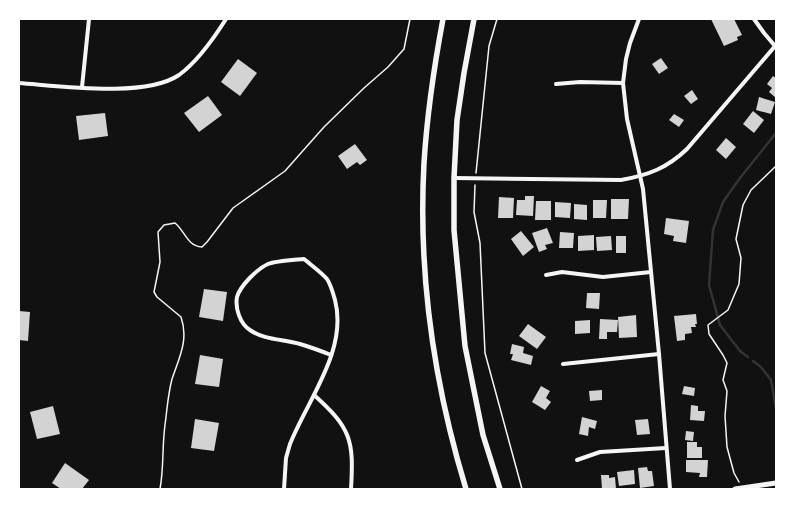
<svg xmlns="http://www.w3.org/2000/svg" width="795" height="508" viewBox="0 0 795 508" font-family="'Sofia Sans Condensed',sans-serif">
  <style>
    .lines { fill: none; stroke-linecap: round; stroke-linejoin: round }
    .stream { stroke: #333; stroke-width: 2.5 }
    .building { fill: #d3d3d3 }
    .path { stroke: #f5f5f5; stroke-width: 1.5 }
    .minor { stroke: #f5f5f5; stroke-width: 4 }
    .tertiary { stroke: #f5f5f5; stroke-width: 5 }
    .secondary { stroke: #f5f5f5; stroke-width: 5.5 }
  </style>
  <rect width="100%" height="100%" fill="#111"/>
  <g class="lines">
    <g class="stream">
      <polyline points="748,357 740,351 720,325 709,285 713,230 723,202 740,178 776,133"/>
      <polyline points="753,361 761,367 771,380 776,409"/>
    </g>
  </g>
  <g class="building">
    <polygon points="711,19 734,19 742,35 737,37 738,40 724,46"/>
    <polygon points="661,58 668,68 659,74 652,64"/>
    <polygon points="238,59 257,73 240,96 221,82"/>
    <polygon points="773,76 776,78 776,98 769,92 772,88 767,84"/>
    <polygon points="692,90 698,99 691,104 684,96"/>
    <polygon points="208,96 222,115 199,132 184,113"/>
    <polygon points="759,97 775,102 771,114 756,110"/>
    <polygon points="753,111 764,120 754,133 743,124"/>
    <polygon points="105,113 108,136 79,140 76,116"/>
    <polygon points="674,114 684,120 679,127 669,120"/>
    <polygon points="726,138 736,147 726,159 716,150"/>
    <polygon points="355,144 367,160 360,165 357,162 347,169 338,156"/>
    <polygon points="525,196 534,196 533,216 516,215 517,200 525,200"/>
    <polygon points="499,197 514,198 513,218 498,218"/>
    <polygon points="611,199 629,199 628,219 611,219"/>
    <polygon points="593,200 607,200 606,218 593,218"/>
    <polygon points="536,201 551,201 551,220 535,220"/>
    <polygon points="555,202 571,203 570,218 555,217"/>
    <polygon points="574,204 587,205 587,220 574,219"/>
    <polygon points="666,218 689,221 686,243 673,241 674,236 664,234"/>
    <polygon points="547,228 553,243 545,245 547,249 539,252 532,233"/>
    <polygon points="521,231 534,247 523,256 511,239"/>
    <polygon points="560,232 574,233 573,248 559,248"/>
    <polygon points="594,235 594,250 578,251 578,236"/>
    <polygon points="611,236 612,250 597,251 596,237"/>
    <rect x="616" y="236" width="10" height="17"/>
    <polygon points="204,289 227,292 223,321 199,317"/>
    <polygon points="587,293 600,293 599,309 586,308"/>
    <polygon points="19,311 30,312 28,341 19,340"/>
    <polygon points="696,314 697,324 695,324 696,327 691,327 692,333 685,334 685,340 677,341 674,316"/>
    <polygon points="636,315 637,337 619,338 618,317"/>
    <polygon points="600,319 618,320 617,332 607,332 607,339 599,339"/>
    <polygon points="590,320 590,333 575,334 575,321"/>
    <polygon points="528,324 546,337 537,349 519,336"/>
    <polygon points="512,344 524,347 523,353 533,356 531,365 511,360 513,354 510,354"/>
    <polygon points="200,355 223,359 219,387 195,384"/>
    <polygon points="541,386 550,391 546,398 551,402 545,410 532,402"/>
    <polygon points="684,386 695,388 694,396 682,394"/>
    <polygon points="602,390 602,400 590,401 589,391"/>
    <polygon points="691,405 698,406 698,411 705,411 704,421 690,420"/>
    <polygon points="53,406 60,434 37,439 30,412"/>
    <polygon points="582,417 597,421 595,429 589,427 588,436 579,434"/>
    <polygon points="195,419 219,423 214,451 191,448"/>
    <polygon points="648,419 650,434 637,435 635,420"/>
    <polygon points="686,431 694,432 693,441 685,440"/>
    <polygon points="687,442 697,442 697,447 702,447 702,458 687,458"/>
    <polygon points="686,460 708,460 707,477 699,477 700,473 686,472"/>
    <polygon points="65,463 89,480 82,489 61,489 52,483"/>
    <polygon points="647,467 648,471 652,471 654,486 640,488 638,468"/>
    <polygon points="634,470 635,484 619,486 617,472"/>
    <polygon points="601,475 609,475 609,478 615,477 616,489 602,489"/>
  </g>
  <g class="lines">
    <g class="path">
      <polyline points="476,173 489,46 497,19"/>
      <polyline points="475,185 474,212 480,243 485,353 522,489"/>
      <polyline points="739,482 734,473 727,447 725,416 727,391 723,380 727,363 723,355 709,334 708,325 728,310 739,284 741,258 736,239 743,205 751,190 776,166"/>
      <path d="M160,489c4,-21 2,-43 5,-64 2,-15 3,-31 7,-46 7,-21 17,-39 9,-62l-24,-20 -3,-5 6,-30 -2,-30 6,-7 11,-2c10,8 12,23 27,24l5,-5 26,-34 52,-37 39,-44 40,-39 24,-21 16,-18 6,-30"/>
    </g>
    <g class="minor">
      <polyline points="639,19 630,43 626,59 623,83 627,119 643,189 659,354 670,489"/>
      <polyline points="754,19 764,33 775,46"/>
      <path d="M19,83c41,3 126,15 160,-8 18,-13 35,-37 47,-56"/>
      <polyline points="556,84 580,82 623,83"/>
      <polyline points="82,87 89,19"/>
      <path d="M454,178l167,2c28,-5 46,-12 66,-31l89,-104"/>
      <polyline points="546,275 562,272 603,277 651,272"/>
      <polyline points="563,364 659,354"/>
      <path d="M314,395c37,33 40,45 37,94"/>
      <polyline points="577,460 600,452 666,448"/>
      <path d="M284,489l2,-31 4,-14c18,-45 58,-94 45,-144 -2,-7 -4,-15 -8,-21 -6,-7 -16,-14 -23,-20 -10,1 -28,2 -36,5 -11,5 -28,22 -31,33 -2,11 3,27 13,33 14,10 33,9 50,14 10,3 21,7 31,11"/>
    </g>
    <polyline class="tertiary" points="735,489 776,483"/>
    <g class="secondary">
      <path d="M443,19c-9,48 -16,96 -19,144 -6,110 10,221 42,326"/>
      <polyline points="474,19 464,73 457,120 454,178 454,230 465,346 483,435 500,489"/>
    </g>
  </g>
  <rect width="795" height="508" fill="none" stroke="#ffffff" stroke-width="40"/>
</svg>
